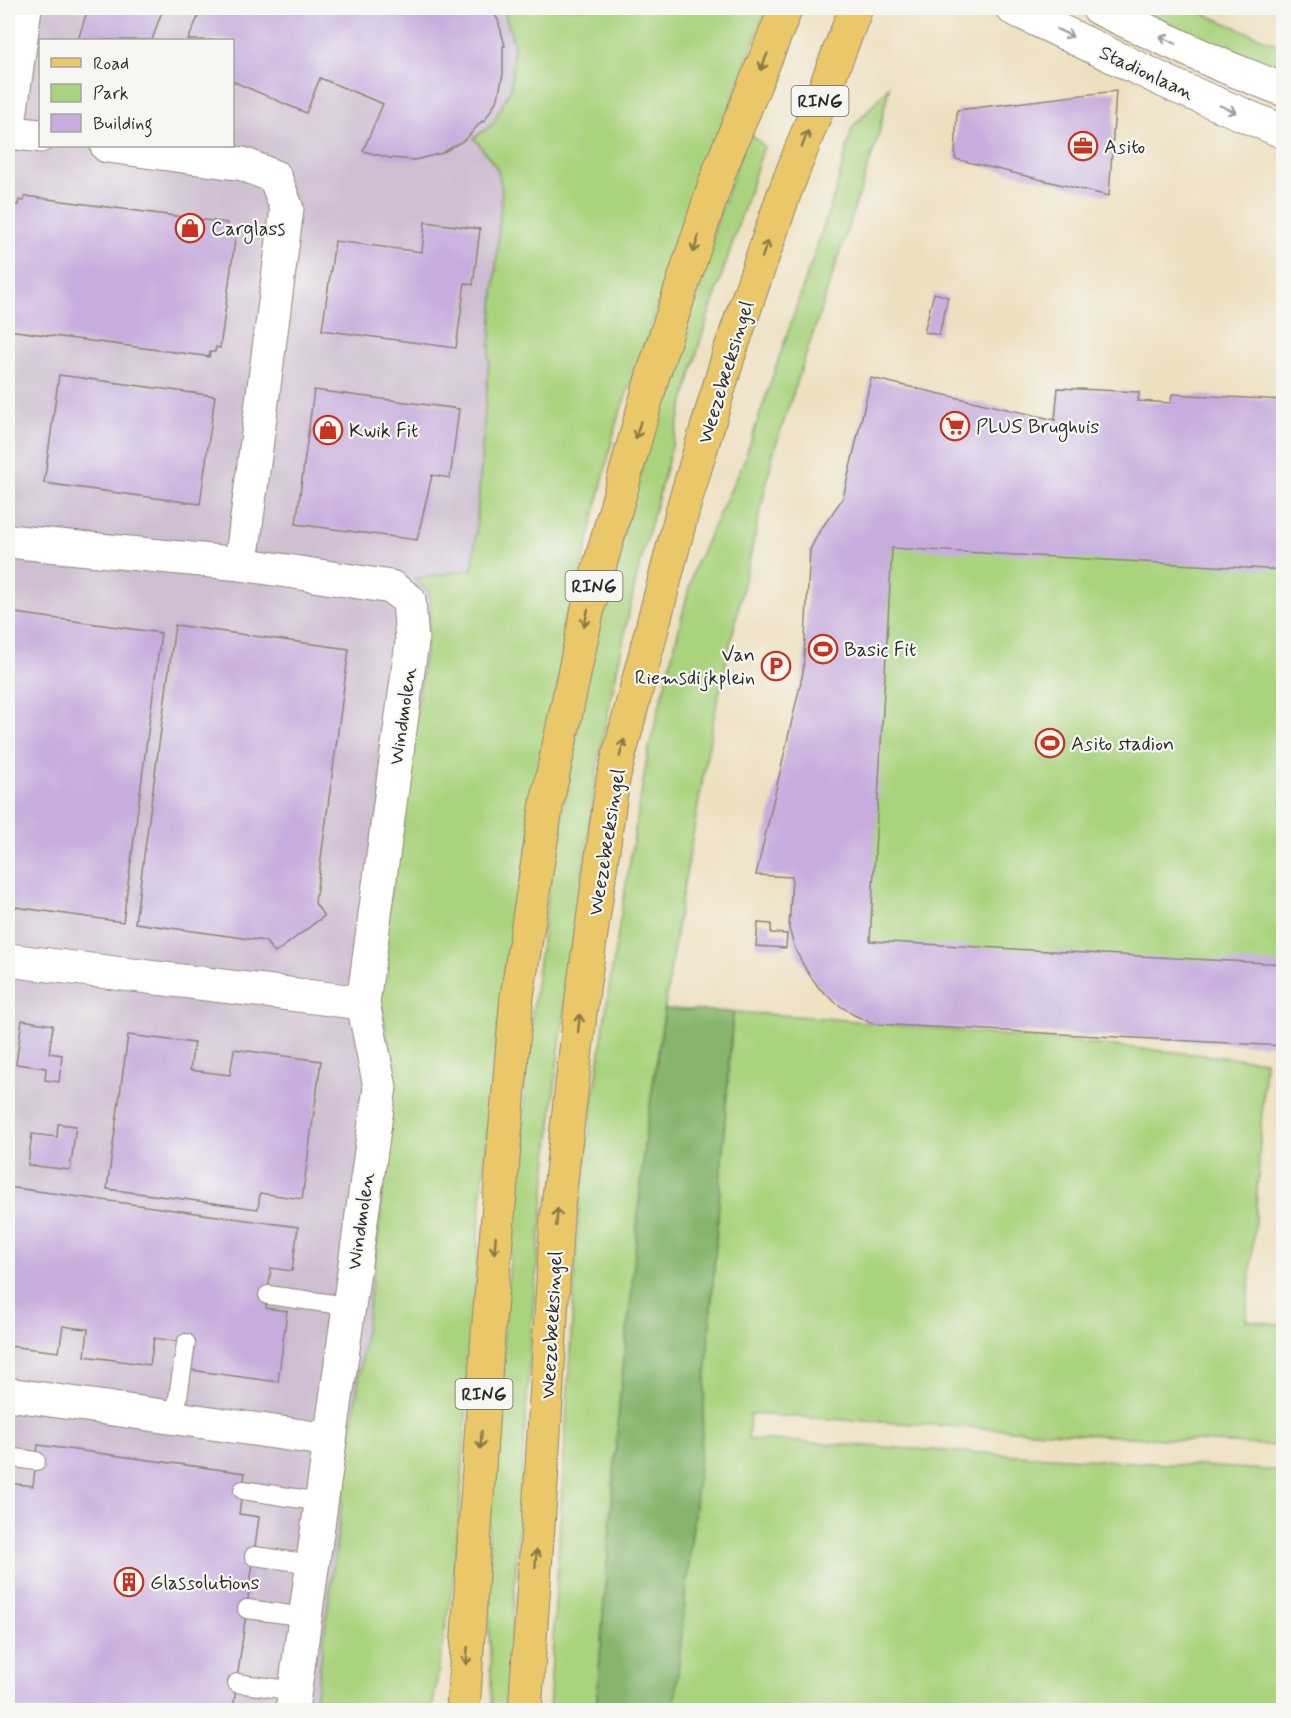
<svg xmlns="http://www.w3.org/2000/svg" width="1291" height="1718" viewBox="0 0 1291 1718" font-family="Mynerve,sans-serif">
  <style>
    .industrial { fill: #cebed1; fill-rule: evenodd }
    .green { fill: #aad37e; stroke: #6a7f54; stroke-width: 1.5 }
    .forest { fill: #87b56d; stroke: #59704c; stroke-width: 1.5 }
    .building { fill: #c6addd }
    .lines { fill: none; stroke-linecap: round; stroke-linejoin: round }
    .service-casing { stroke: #8c8675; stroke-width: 20 }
    .minor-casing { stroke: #8c8675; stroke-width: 35 }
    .primary-casing { stroke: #8c8675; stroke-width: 35 }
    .service { stroke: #fff; stroke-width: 18 }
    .minor { stroke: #fff; stroke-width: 33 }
    .primary { stroke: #eac769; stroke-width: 33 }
    .oneway { stroke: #a0a0a0 }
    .oneway2 { stroke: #8a794a }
    .labels { text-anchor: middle; stroke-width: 4.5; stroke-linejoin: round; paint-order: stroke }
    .shield { fill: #f6f6f2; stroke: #686867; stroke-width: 1.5 }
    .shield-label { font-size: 18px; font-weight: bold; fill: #2b2b2b }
    .street-label { font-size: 20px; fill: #2b2b2b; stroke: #f6f6f2 }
    .poi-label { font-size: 20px; fill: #2b2b2b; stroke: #f6f6f2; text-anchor: start }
  </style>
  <rect width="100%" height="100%" fill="#f6f6f2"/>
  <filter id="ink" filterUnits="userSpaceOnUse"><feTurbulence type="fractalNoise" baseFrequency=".0167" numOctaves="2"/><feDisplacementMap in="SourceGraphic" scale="12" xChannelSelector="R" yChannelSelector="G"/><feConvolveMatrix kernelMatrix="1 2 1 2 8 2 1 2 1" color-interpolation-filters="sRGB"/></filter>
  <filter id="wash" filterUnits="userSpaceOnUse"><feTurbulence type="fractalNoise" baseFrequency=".008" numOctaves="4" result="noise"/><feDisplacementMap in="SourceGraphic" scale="24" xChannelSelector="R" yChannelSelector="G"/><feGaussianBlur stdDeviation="1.35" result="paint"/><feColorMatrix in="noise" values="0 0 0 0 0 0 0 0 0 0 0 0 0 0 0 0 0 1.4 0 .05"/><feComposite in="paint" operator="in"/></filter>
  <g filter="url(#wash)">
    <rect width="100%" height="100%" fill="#ede0bf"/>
    <path class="industrial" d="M8,8h671l-322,1702h-349zM40,40h192v106h-192z"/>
    <g class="green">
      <polygon points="503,8 766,8 617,420 569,622 502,991 482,1185 456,1564 432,1710 314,1710 379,1229 391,1083 390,1049 377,987 431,610 429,592 414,579 473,569 502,189 497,168 474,138 493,124 511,87 514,43"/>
      <polygon points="1135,8 1190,8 1283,47 1283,78"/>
      <polygon points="889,87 878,137 773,454 714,716 680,907 645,1137 631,1298 620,1395 596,1710 549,1710 579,1203 611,975 648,753 694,568 744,461 836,190 852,128"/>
      <polygon points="748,132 764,146 700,342 636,579 599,756 557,1066 539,1247 532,1321 507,1710 492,1710 489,1627 489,1506 529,1040 549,885 595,636 678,335"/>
      <polygon points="1283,505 1283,1029 877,1007 826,550"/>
      <polygon points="733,1012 824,1018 1265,1061 1256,1208 1246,1320 1283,1325 1283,1426 1278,1446 750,1414 748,1439 1283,1471 1283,1710 674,1710 701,1445"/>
    </g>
    <polygon class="forest" points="665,1009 733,1012 701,1445 674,1710 596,1710 620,1395 631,1298 645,1137"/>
    <g id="blocks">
      <g class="building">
        <polygon points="88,8 163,8 152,40 78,40"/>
        <polygon points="202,8 491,8 498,20 505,46 503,46 503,74 498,98 484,122 482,121 466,139 442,153 415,160 390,158 363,151 383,104 320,78 306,113 232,81 232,40 188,40"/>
        <polygon points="1116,91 1109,196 955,159 957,110"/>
        <polygon points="25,196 227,223 226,228 231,229 231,234 235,235 235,240 220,348 216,347 215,352 210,352 209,357 204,356 8,330 8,246 13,205 18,205 19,200 24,201"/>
        <polygon points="425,222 480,229 473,285 465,283 456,348 322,330 335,241 422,252"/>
        <polygon points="934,293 948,297 939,335 924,332"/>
        <polygon points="59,375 215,396 200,504 44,483"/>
        <polygon points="871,378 1055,420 1058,388 1139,392 1138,401 1171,403 1172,394 1284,400 1284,570 892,548 870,941 1284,964 1284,1046 874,1024 854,1015 836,1003 819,988 806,970 796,951 789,929 792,877 756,875 803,673 810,550 819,532 843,498"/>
        <polygon points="314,390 459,409 450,478 432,475 417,540 296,524"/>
        <polygon points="15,613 161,633 123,922 8,906 8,671"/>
        <polygon points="175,625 349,649 315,903 324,916 275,953 265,941 135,923"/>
        <polygon points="758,923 771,924 771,933 787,934 786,948 756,946"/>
        <polygon points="22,1020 53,1025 49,1053 62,1055 59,1082 45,1080 46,1068 16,1064"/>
        <polygon points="128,1035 194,1043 190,1070 230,1075 234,1049 321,1061 302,1199 260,1193 258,1209 107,1189"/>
        <polygon points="58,1124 76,1126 70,1170 28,1165 32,1134 57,1137"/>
        <polygon points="8,1187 298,1227 292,1271 271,1268 266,1308 287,1311 278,1382 191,1370 194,1344 154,1338 150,1365 85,1356 88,1329 76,1328 63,1326 59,1352 8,1346"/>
        <polygon points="38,1445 245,1473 239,1514 259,1517 233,1710 8,1710 8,1483 33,1486"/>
      </g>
    </g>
  </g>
  <g filter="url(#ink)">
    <use href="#blocks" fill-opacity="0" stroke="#8c8675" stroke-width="1.5"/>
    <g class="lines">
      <g class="service-casing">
        <g id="service">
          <polyline points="268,1295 348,1306"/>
          <polyline points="175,1418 186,1343"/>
          <polyline points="8,1457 36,1461"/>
          <polyline points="243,1490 321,1502"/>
          <polyline points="254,1556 313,1564"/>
          <polyline points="247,1609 305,1617"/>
          <polyline points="237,1683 295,1691"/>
        </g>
      </g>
      <g class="minor-casing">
        <g id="minor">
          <polyline points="25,8 8,132 40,136"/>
          <polyline points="1012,8 1175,86 1284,132"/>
          <polyline points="1098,8 1221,65 1284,90"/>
          <polyline points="107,146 243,164 275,177 287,209 241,564"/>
          <polyline points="8,541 241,564 391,587 409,600 412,642 363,1003 380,1087 292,1710"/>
          <polyline points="8,960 363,1003"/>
          <polyline points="8,1394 330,1440"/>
        </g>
      </g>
      <g class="primary-casing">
        <g id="primary">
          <polyline points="463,1710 488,1333 517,996 547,802 588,608 653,375 719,172 786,8"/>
          <polyline points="525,1710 541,1483 557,1216 582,997 613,779 684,505 729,354 784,194 856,8"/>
        </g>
      </g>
      <use href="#service" class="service"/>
      <use href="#minor" class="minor"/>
      <use href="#primary" class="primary"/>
    </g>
    <defs><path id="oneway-shaft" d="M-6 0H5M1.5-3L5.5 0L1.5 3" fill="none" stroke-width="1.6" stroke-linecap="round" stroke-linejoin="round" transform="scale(1.5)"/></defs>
    <g class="oneway">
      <use href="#oneway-shaft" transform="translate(1065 33) rotate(26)"/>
      <use href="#oneway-shaft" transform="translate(1168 40) rotate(-155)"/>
      <use href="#oneway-shaft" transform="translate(1228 109) rotate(23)"/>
    </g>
    <g class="oneway2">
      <use href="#oneway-shaft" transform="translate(764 62) rotate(112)"/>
      <use href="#oneway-shaft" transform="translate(805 139) rotate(-69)"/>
      <use href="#oneway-shaft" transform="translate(696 244) rotate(108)"/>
      <use href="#oneway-shaft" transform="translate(765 249) rotate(-71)"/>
      <use href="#oneway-shaft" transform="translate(638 430) rotate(106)"/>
      <use href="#oneway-shaft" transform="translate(586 618) rotate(102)"/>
      <use href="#oneway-shaft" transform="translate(622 748) rotate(-75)"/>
      <use href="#oneway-shaft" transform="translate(579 1023) rotate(-84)"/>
      <use href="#oneway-shaft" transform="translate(557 1217) rotate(-85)"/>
      <use href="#oneway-shaft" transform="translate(495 1245) rotate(95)"/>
      <use href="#oneway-shaft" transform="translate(481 1440) rotate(94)"/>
      <use href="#oneway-shaft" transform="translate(536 1558) rotate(-86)"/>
      <use href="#oneway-shaft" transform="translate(467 1656) rotate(94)"/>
    </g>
  </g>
  <defs>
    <g id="office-ring" transform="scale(1.5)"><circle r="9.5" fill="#f6f6f2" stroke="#c8321e" stroke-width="1.5"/><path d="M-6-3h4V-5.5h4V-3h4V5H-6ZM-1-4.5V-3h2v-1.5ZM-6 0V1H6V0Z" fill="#c8321e"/></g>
    <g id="shop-ring" transform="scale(1.5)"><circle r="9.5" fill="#f6f6f2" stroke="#c8321e" stroke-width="1.5"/><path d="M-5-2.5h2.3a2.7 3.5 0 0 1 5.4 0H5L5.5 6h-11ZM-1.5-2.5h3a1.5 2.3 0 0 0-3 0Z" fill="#c8321e"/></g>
    <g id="supermarket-ring" transform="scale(1.5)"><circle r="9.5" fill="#f6f6f2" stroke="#c8321e" stroke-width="1.5"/><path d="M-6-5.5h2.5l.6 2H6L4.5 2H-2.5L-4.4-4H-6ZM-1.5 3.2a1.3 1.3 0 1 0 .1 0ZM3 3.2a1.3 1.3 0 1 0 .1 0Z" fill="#c8321e"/></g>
    <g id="stadium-ring" transform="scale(1.5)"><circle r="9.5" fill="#f6f6f2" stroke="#c8321e" stroke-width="1.5"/><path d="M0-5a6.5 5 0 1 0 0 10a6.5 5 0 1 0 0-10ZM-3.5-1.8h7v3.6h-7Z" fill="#c8321e"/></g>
    <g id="parking-ring" transform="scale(1.5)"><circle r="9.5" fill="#f6f6f2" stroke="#c8321e" stroke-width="1.5"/><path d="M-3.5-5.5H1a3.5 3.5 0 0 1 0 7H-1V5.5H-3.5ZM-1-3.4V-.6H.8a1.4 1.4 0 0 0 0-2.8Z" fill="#c8321e"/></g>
    <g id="building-ring" transform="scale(1.5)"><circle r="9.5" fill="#f6f6f2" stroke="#c8321e" stroke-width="1.5"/><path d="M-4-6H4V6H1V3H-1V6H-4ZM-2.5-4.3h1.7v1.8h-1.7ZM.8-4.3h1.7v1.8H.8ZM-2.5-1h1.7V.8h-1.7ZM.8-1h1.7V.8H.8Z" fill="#c8321e"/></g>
  </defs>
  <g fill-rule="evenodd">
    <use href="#office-ring" x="1083" y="146"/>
    <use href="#shop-ring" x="190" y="228"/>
    <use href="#supermarket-ring" x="955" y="426"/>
    <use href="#shop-ring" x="328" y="430"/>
    <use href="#stadium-ring" x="823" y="649"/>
    <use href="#parking-ring" x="776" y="666"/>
    <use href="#stadium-ring" x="1050" y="743"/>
    <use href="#building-ring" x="129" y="1582"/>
  </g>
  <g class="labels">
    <g class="shield">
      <rect x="791.5" y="86" width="57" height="30" rx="4.5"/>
      <rect x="565.5" y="571" width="57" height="30" rx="4.5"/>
      <rect x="455.5" y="1379" width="57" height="30" rx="4.5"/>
    </g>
    <g class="shield-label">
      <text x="820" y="107">RING</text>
      <text x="594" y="592">RING</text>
      <text x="484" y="1400">RING</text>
    </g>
    <g class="street-label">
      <text transform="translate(1147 72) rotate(25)" y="7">Stadionlaan</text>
      <text transform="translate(725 372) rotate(-73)" y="7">Weezebeeksingel</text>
      <text transform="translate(402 716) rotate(-82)" y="7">Windmolen</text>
      <text transform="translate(606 842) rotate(-81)" y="7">Weezebeeksingel</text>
      <text transform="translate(360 1221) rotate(-82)" y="7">Windmolen</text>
      <text transform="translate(551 1325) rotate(-87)" y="7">Weezebeeksingel</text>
    </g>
    <g class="poi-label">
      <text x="1104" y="153">Asito</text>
      <text x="211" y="235">Carglass</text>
      <text x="976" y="433">PLUS Brughuis</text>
      <text x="349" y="437">Kwik Fit</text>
      <text x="844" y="656">Basic Fit</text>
      <text x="755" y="661" text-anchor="end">Van<tspan x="755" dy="23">Riemsdijkplein</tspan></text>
      <text x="1071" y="750">Asito stadion</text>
      <text x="150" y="1589">Glassolutions</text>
    </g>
  </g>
  <rect width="1291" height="1718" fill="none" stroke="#f6f6f2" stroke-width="30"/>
  <rect x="39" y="39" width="195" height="108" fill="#f6f6f2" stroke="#a5a5a2" stroke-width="1.5"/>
  <rect x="51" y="58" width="30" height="9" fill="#eac769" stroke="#a5a5a2" stroke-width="1.5"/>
  <text x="93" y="69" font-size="18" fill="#2b2b2b">Road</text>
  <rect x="51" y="84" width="30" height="18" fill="#aad37e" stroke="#a5a5a2" stroke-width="1.5"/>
  <text x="93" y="99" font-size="18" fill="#2b2b2b">Park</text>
  <rect x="51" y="114" width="30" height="18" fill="#c6addd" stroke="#a5a5a2" stroke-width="1.5"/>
  <text x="93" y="129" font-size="18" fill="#2b2b2b">Building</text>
</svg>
